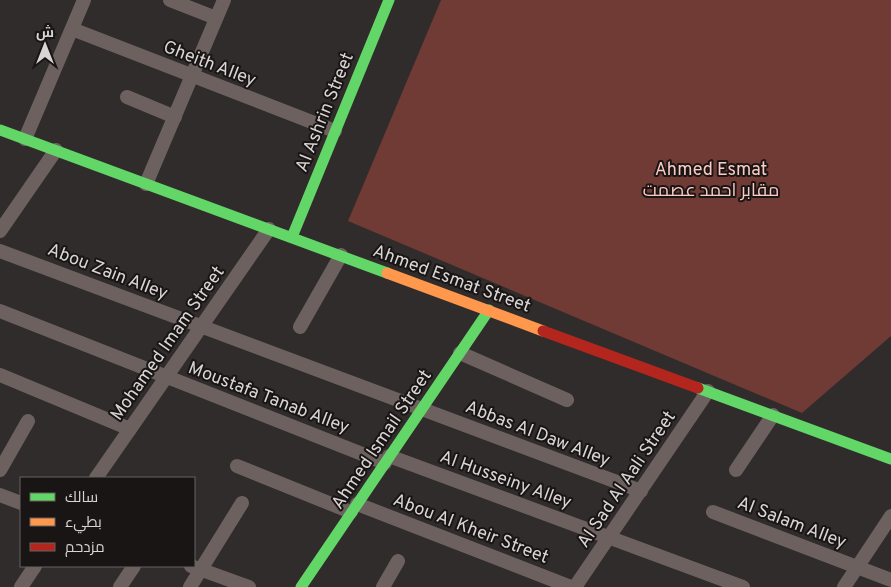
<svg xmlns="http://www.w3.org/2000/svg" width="891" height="587" viewBox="0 0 891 587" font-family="Overpass,Cairo,sans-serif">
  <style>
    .green { fill: #703a35 }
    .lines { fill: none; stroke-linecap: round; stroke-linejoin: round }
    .street { stroke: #6c615f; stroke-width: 14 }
    .fast { stroke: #63d668; stroke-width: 11 }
    .slow { stroke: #ff974d; stroke-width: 11 }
    .jam { stroke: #b3261e; stroke-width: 11 }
    .labels { text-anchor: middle; stroke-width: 4; stroke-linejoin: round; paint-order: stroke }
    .street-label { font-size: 18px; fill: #dad5d5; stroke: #181514 }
    .park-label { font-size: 18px; fill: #fccac3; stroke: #181514 }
  </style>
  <rect width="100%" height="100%" fill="#302c2c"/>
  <polygon class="green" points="441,0 891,0 891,336 802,413 348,221"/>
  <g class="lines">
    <g class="street">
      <polyline points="170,0 216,18"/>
      <polyline points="72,29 335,131"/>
      <polyline points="127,97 175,117"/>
      <polyline points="25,139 84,0"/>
      <polyline points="146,184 224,0"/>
      <polyline points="0,231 56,150"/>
      <polyline points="0,251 641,491"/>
      <polyline points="0,311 385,463"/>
      <polyline points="300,327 341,255"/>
      <polyline points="460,353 567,400"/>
      <polyline points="0,375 130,429"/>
      <polyline points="389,456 743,587"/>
      <polyline points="237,466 351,512"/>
      <polyline points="0,470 28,421"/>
      <polyline points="736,470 773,415"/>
      <polyline points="96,478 269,229"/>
      <polyline points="0,495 21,503"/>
      <polyline points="357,504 571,587"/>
      <polyline points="713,512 891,580"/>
      <polyline points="191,566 249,587"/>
      <polyline points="21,587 35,566"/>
      <polyline points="120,587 134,566"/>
      <polyline points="190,587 242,503"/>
      <polyline points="383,587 398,561"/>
      <polyline points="575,587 708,391"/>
      <polyline points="844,587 891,516"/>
    </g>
    <g class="fast">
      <polyline points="0,130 387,273"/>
      <polyline points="292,237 389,0"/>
      <polyline points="698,388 891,459"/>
      <polyline points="301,587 489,310"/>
    </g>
    <polyline class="slow" points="387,273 543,331"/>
    <polyline class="jam" points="543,331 698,388"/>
  </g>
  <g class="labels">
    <g class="street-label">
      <text transform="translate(210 63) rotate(21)" y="6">Gheith Alley</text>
      <text transform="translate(324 112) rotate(-68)" y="6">Al Ashrin Street</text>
      <text transform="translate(108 271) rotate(21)" y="6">Abou Zain Alley</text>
      <text transform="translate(452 278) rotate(20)" y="6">Ahmed Esmat Street</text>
      <text transform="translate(167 343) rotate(-55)" y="6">Mohamed Imam Street</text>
      <text transform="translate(269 397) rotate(21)" y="6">Moustafa Tanab Alley</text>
      <text transform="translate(538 433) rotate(21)" y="6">Abbas Al Daw Alley</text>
      <text transform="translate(381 439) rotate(-56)" y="6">Ahmed Ismail Street</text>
      <text transform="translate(506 479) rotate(20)" y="6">Al Husseiny Alley</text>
      <text transform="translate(626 479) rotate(-56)" y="6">Al Sad Al Aali Street</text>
      <text transform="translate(792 522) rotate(21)" y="6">Al Salam Alley</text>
      <text transform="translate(471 528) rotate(21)" y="6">Abou Al Kheir Street</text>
    </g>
    <g class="park-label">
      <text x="711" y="175">Ahmed Esmat<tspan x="711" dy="21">مقابر احمد عصمت</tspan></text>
    </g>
  </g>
  <rect x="20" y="477" width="175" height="90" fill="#181514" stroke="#666261"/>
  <rect x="30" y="493" width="25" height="8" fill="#63d668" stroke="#666261"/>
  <text x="65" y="502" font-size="15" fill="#dad5d5">سالك</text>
  <rect x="30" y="518" width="25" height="8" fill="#ff974d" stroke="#666261"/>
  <text x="65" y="527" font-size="15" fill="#dad5d5">بطيء</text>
  <rect x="30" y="543" width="25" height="8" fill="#b3261e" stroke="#666261"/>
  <text x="65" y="552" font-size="15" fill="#dad5d5">مزدحم</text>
  <g transform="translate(45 45)" stroke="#181514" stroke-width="4" paint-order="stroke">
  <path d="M0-4L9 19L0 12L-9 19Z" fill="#dad5d5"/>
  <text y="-8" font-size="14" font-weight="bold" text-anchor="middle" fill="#dad5d5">ش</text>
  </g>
</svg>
